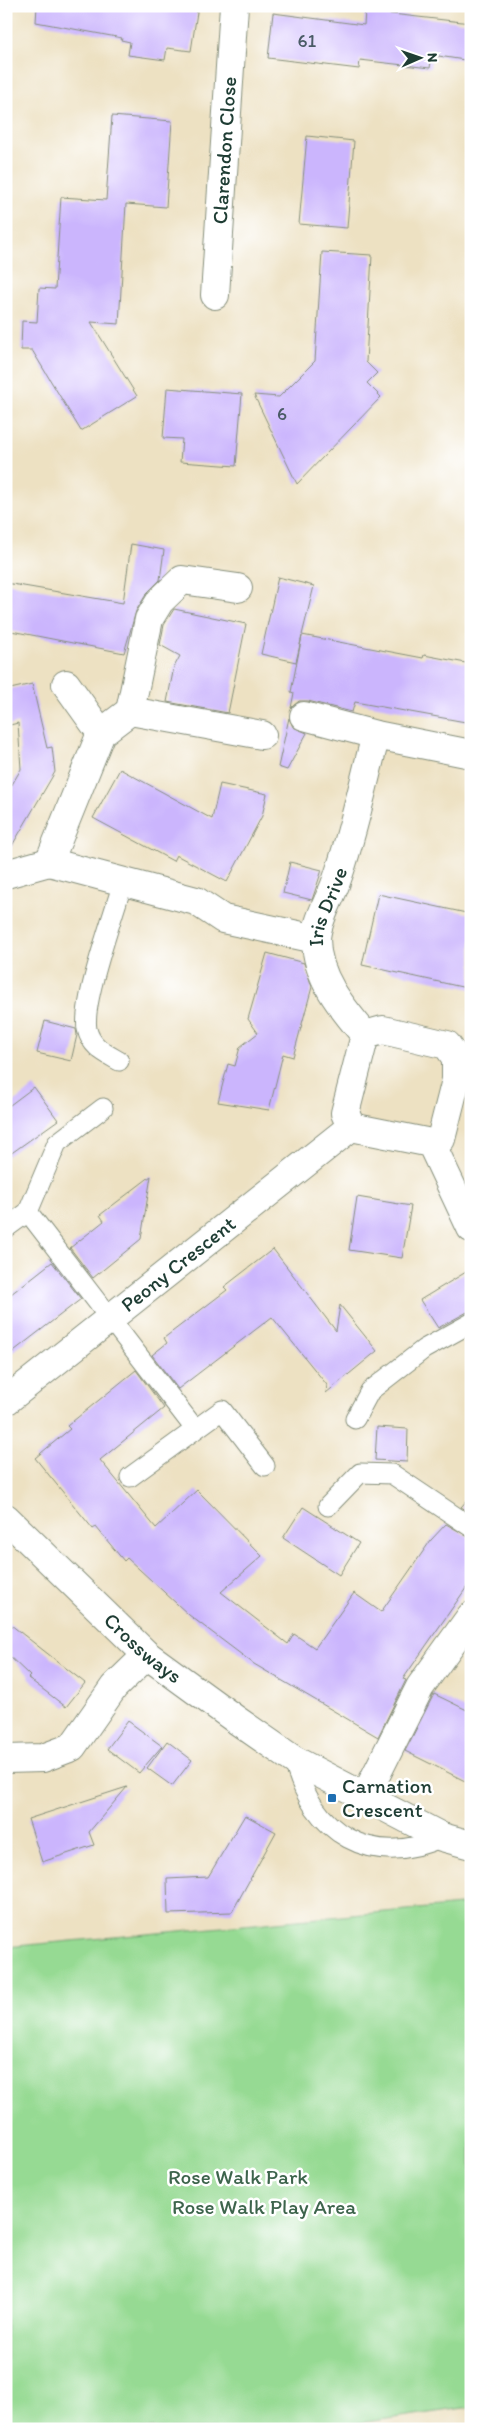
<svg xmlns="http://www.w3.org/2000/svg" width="477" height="2435" viewBox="0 0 477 2435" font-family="Itim,sans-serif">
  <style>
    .green { fill: #96da93; stroke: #5a8c64 }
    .building { fill: #cbb5fd }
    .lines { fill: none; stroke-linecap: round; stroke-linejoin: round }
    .service-casing { stroke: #868f7b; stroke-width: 21 }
    .minor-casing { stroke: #868f7b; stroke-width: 30 }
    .service { stroke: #fff; stroke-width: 19 }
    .minor { stroke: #fff; stroke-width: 28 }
    .poi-dot { fill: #1f6fb2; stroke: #fff; stroke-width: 2 }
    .labels { text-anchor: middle; stroke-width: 5; stroke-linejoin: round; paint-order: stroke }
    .number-label { font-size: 19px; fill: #4a5b66 }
    .street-label { font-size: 21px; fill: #1f3d34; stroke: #fff }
    .poi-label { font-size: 21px; fill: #1f3d34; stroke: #fff; text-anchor: start }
    .park-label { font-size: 21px; fill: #3d644c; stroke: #fff }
  </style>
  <rect width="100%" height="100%" fill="#fff"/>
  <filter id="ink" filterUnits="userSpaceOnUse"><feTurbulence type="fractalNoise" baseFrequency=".02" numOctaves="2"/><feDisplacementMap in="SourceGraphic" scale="10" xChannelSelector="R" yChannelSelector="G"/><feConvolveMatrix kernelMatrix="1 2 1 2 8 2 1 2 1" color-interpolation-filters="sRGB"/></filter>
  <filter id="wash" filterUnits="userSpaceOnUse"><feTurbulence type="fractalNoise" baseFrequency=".0096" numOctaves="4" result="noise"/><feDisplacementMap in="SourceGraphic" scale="20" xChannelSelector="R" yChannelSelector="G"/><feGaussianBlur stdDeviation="1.12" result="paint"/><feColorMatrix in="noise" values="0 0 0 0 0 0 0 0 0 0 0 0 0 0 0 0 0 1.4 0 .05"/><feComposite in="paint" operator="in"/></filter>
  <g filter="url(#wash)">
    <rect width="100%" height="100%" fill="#ede1c2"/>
    <polygon class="green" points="471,1904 471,2407 317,2429 6,2429 6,1947"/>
    <g id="blocks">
      <g class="building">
        <polygon points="37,6 198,6 191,51 167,48 165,60 128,55 130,42 121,40 122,38 36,22"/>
        <polygon points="365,11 471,23 471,61 432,55 430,68 360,60 359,69 268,58 273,13 364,25"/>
        <polygon points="112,116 172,121 166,207 126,204 119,324 91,322 137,396 81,431 32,350 21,350 22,321 37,322 39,288 55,289 61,197 106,200"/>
        <polygon points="307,136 354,141 347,228 299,224"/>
        <polygon points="322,252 372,255 366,362 377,373 367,383 381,397 297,484 254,395 279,397 315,361"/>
        <polygon points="167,388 242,394 236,466 180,462 182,439 163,438"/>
        <polygon points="131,544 164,550 160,580 147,593 136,611 124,653 6,630 6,583 123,603"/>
        <polygon points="278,577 314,586 302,635 423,658 424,655 471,664 471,723 355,702 352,712 308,701 299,701 291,708 294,693 291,692 302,636 296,662 261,654"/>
        <polygon points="174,609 246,624 228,713 167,702 174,667 180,656 160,645 164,625"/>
        <polygon points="32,684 47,748 52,747 55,772 6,856 6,795 21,769 18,723 6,726 6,690"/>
        <polygon points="289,718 293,727 307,733 287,770 278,767"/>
        <polygon points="120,769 212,819 220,784 267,794 262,816 227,882 176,855 173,861 93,818"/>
        <polygon points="290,862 322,870 312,900 283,893"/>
        <polygon points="378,894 471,914 471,989 362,965"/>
        <polygon points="267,953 304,963 312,987 293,1057 283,1054 269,1110 218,1102 228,1064 235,1066 240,1047 258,1033 248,1019"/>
        <polygon points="45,1021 76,1029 77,1035 71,1061 37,1053"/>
        <polygon points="34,1087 58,1120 6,1157 6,1108"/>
        <polygon points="151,1176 141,1239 93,1278 70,1248 104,1221 100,1215"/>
        <polygon points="357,1197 411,1206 402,1258 349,1250"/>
        <polygon points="273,1249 336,1331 340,1305 377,1351 326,1393 327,1385 272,1317 178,1389 152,1355 167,1343 164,1338 227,1290 224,1287"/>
        <polygon points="52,1262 81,1299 6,1357 6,1298"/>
        <polygon points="471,1269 471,1310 438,1328 420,1300"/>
        <polygon points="136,1370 164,1408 100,1460 156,1528 197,1490 262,1556 221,1592 288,1644 294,1634 315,1648 354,1593 381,1612 431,1540 446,1524 471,1538 471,1581 403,1679 406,1680 378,1737 254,1664 189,1615 127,1558 124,1561 96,1527 93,1529 35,1458 70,1429 67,1426"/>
        <polygon points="377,1427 408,1429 407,1462 375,1460"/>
        <polygon points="471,1496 471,1513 461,1507"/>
        <polygon points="303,1507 359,1543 339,1575 283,1538"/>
        <polygon points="6,1621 85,1683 66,1707 28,1678 30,1676 6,1653"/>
        <polygon points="434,1694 471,1712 471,1784 405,1751"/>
        <polygon points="128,1721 162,1746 139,1773 107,1749"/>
        <polygon points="167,1741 192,1760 172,1786 147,1768"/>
        <polygon points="127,1787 89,1832 94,1845 42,1862 28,1819"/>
        <polygon points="245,1815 276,1832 232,1912 168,1914 167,1879 208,1877"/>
      </g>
    </g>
  </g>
  <g filter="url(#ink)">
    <use href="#blocks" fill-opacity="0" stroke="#868f7b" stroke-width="1"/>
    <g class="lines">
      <g class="service-casing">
        <g id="service">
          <path d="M119,1061c-14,-8 -28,-14 -32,-32 -5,-28 27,-115 36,-147"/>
          <polyline points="28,1212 195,1429"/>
          <polyline points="6,1228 28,1212 57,1143 103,1108"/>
          <polyline points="355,1419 370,1391 424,1349 471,1323"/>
          <polyline points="130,1477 222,1410 265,1466"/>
          <polyline points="328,1506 360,1473 392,1474 471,1527"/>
          <path d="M294,1760c17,73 78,110 148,77"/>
        </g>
      </g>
      <g class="minor-casing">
        <g id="minor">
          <path id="s1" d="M215,295l19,-289"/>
          <polyline points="66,684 101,733"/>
          <polyline points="130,711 149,619 160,601 182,580 238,588"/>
          <polyline points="304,716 376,735"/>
          <polyline points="49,862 101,733 130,711 262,735"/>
          <polyline points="49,862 196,901 223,919 316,939"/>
          <polyline points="6,874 49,862"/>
          <polyline points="365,1035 383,1030 447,1045 456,1058 456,1080 441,1139 431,1143"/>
          <path id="s2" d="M351,1127l-6,-14 20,-78c-23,-27 -49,-58 -49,-96 1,-20 14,-39 20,-57 17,-47 27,-98 40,-147l95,19"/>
          <polyline points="351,1127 431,1143 471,1228"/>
          <path id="s3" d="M6,1401l345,-274"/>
          <path id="s4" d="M6,1518l141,137 88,64 59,41 148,77 29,8"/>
          <polyline points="6,1759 43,1758 72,1747 114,1687 147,1655"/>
          <polyline points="365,1797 420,1687 471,1616"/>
        </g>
      </g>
      <use href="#service" class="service"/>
      <use href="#minor" class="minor"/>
    </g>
  </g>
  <rect class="poi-dot" x="327" y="1793" width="10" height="10" rx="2.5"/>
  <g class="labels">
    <g class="number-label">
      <text x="307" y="47">61</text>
      <text x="282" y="420">6</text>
    </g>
    <g class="street-label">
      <text dy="7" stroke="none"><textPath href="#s1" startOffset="145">Clarendon Close</textPath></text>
      <text dy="7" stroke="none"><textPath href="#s2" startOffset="240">Iris Drive</textPath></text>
      <text dy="7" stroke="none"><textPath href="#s3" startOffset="220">Peony Crescent</textPath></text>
      <text dy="7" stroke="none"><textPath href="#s4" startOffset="189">Crossways</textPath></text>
    </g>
    <g class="poi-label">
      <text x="342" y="1793">Carnation<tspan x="342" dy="24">Crescent</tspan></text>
    </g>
    <g class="park-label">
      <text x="238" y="2184">Rose Walk Park</text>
      <text x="264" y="2214">Rose Walk Play Area</text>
    </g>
  </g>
  <rect width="477" height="2435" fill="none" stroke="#fff" stroke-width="25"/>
  <g transform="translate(420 58) rotate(88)" stroke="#ffffff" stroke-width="4" paint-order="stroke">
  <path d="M0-4L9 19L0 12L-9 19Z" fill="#1f3d34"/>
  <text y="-8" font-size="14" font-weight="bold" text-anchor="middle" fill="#1f3d34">N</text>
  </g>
</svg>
